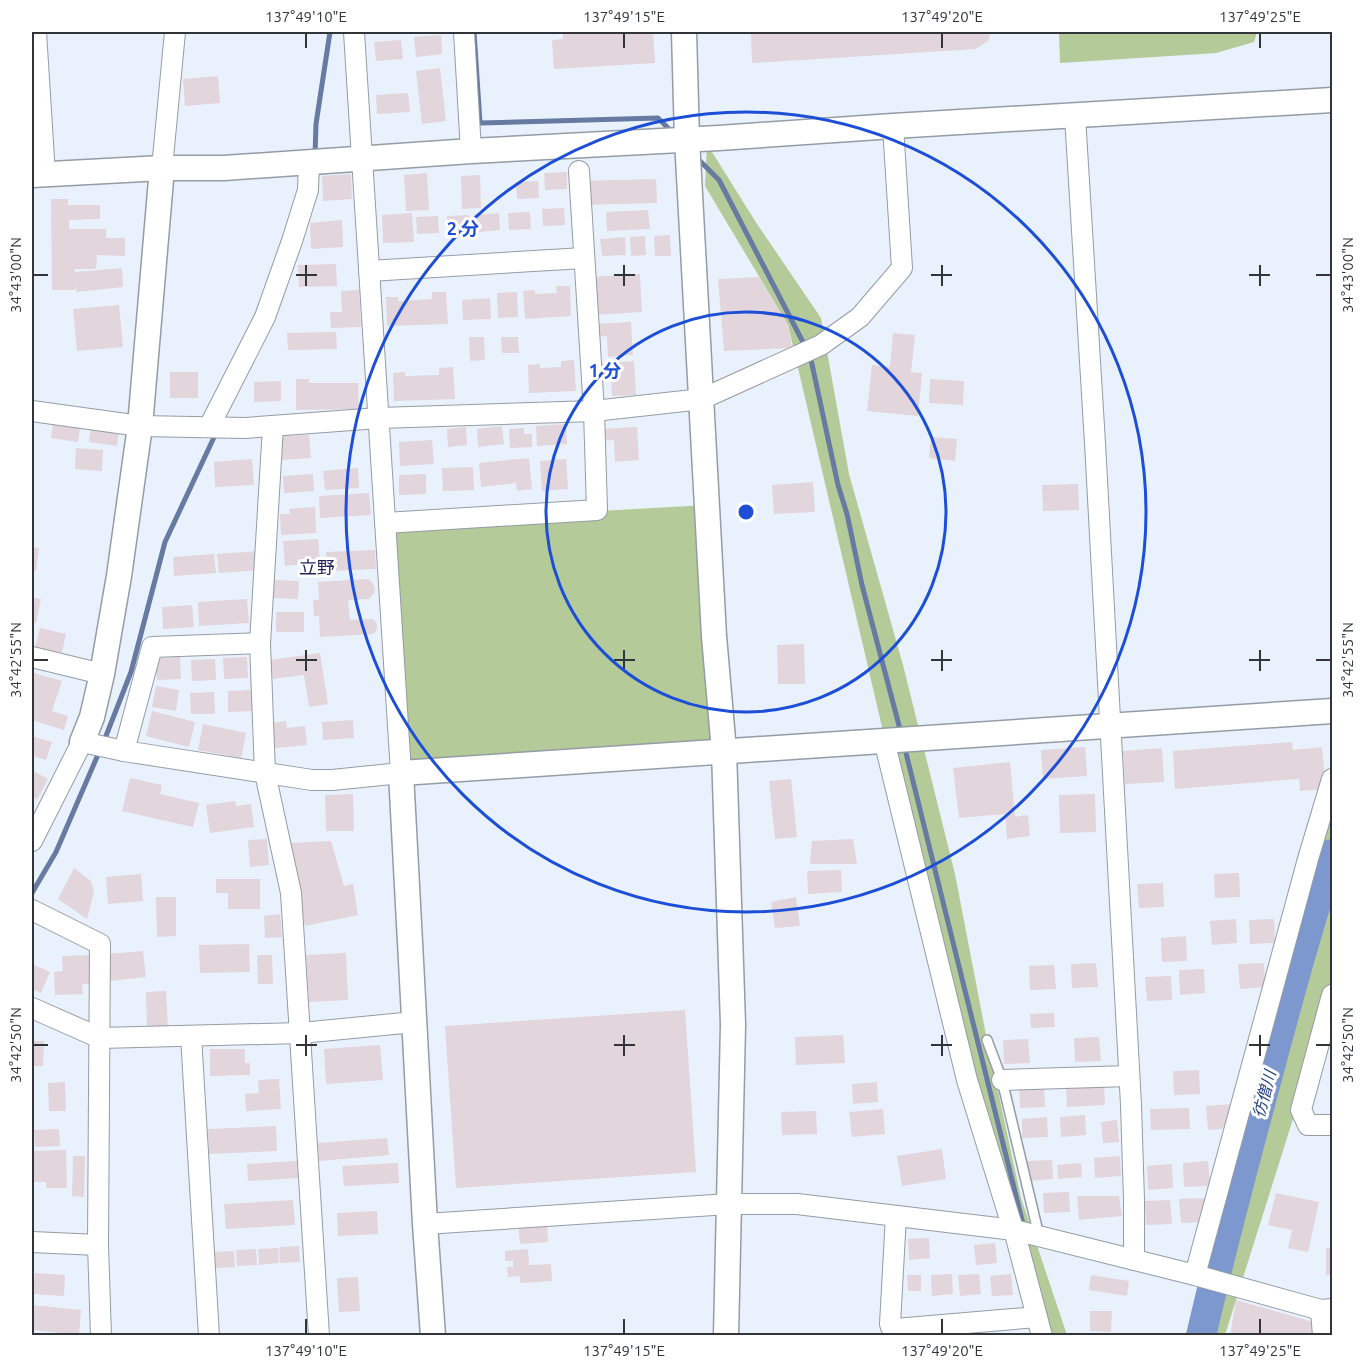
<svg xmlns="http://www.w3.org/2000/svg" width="1364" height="1367" viewBox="0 0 1364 1367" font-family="Ubuntu,'Noto Sans JP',sans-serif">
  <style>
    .green { fill: #b4ca98 }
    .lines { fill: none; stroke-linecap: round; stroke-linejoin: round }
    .stream { stroke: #667aa2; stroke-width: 5 }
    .river { stroke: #7d98cf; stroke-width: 30 }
    .building { fill: #e2d5db }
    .service-casing { stroke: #949ca5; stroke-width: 12 }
    .minor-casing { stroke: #949ca5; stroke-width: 22 }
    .tertiary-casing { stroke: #949ca5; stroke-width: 27 }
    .service { stroke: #fff; stroke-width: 9 }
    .minor { stroke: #fff; stroke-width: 20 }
    .tertiary { stroke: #fff; stroke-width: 24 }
    .ticks { fill: none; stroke: #313438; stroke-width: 2 }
    .ring { fill: none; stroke: #1d4ed8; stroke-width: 3 }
    .labels { text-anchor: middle; stroke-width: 6; stroke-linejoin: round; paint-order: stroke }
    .water-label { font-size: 16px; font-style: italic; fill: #223f82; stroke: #fff }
    .quarter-label { font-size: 18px; fill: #231f58; stroke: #fff }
    .centre { fill: #1d4ed8; stroke: #fff; stroke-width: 3 }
    .ring-label { font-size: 18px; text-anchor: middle; font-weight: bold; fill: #1d4ed8; stroke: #fff; stroke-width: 6; stroke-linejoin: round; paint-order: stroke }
    .neatline { fill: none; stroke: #313438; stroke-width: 2 }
    .ticks-label { font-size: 15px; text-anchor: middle; fill: #313438 }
  </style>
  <rect width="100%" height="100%" fill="#e9f2fc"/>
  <g class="green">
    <polygon points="1059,32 1257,32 1254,42 1216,53 1060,63"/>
    <polygon points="707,144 757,224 821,318 849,474 903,665 955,874 987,1040 1021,1198 1067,1335 1034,1335 922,898 788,325 705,186"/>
    <polygon points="707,505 724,751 401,773 385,523"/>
    <polygon points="1332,780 1332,995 1225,1335 1185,1336 1207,1270 1214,1206"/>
  </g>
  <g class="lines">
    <g class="stream">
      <polyline points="474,32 480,123 658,118 674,134"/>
      <polyline points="315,155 316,124 330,32"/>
      <polyline points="697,158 719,180 805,346"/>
      <polyline points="810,355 838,485 847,514 862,585 901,733"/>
      <polyline points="104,741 131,672 165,542 216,433"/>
      <polyline points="904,745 1024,1228"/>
      <polyline points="32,893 56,852 100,750"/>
    </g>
    <path class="river" d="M1201,1336c20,-87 43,-172 66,-258 20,-75 40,-150 65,-224"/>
  </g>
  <g class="building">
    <polygon points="563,32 602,32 602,33 653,32 655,63 554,69 552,40 563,39"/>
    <polygon points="751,32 990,32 989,40 976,49 752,63"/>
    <polygon points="441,35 442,54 416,57 414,37"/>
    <polygon points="401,40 403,59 376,61 374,42"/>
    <polygon points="440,68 446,121 422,124 416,71"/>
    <polygon points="218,76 220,103 185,106 183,79"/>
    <polygon points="408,93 410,112 377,114 376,95"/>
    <polygon points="567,172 567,189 545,190 544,173"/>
    <polygon points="427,173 429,210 406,211 404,175"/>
    <polygon points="351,174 352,199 323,201 322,176"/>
    <polygon points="480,175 481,208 462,209 461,176"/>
    <polygon points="656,179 657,203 581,205 580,181"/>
    <polygon points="538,181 539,198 517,199 516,182"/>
    <polygon points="51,199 68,199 68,205 100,205 100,219 69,220 69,229 106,229 106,238 125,238 125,256 97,255 96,269 75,269 75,272 122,268 123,287 76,292 76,281 75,290 52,290"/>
    <polygon points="564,208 565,225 543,226 542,209"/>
    <polygon points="648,210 650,229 607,231 606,212"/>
    <polygon points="530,212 531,229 509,230 508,213"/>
    <polygon points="412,213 414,242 383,243 382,215"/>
    <polygon points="499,213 500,230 478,232 477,215"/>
    <polygon points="469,215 470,231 448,233 447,216"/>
    <polygon points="438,216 439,233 417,234 416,217"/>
    <polygon points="342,220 343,247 311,249 310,223"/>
    <polygon points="670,235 671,256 655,256 654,236"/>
    <polygon points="645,236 646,255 631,256 630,237"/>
    <polygon points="625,237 626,255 602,256 600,239"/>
    <polygon points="336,264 337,286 299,287 298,265"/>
    <polygon points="640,274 642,312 593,315 591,277"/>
    <polygon points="759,277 788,325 792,348 724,351 718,279"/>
    <polygon points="556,286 570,286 571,316 525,319 523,291 535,290 535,294 557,293"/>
    <polygon points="359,290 361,327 331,328 330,312 342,312 341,291"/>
    <polygon points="432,292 446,292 448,324 387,326 386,297 398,297 398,301 432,299"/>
    <polygon points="517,292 518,317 498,318 497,293"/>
    <polygon points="490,298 491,319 463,320 462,300"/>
    <polygon points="119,305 123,347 77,351 73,309"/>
    <polygon points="631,322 633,355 608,357 607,336 596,337 595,324"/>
    <polygon points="336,332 337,349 288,350 287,333"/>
    <polygon points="893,333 915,335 911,372 922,373 918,416 867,411 872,365 890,367"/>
    <polygon points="469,337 484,337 485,360 470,361"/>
    <polygon points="501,337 518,337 519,353 502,353"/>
    <polygon points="574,360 576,391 529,393 528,365 540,364 540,368 561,367 561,361"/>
    <polygon points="634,361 636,395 612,396 611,376 599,376 598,364"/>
    <polygon points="453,367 455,399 394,401 393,373 405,372 405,376 439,375 439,368"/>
    <rect x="170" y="372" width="28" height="26"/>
    <polygon points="296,379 309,379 309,383 358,383 359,409 296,410"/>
    <polygon points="930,379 964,381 963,405 929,403"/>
    <polygon points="281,381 281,401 254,402 254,382"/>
    <polygon points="53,423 80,427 78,442 51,438"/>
    <polygon points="566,424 567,444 537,446 536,426"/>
    <polygon points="502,426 504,444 478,447 477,429"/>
    <polygon points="91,427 119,431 117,446 89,442"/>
    <polygon points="466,427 467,445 448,447 447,429"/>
    <polygon points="637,427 639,460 615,462 614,440 602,441 601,429"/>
    <polygon points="524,428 524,434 532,434 532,447 510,448 509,429"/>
    <polygon points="309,435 311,458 282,460 281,436"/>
    <polygon points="931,437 957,439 955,461 929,458"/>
    <polygon points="432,440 434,464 400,466 399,442"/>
    <polygon points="76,448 103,450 102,471 75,469"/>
    <polygon points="529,458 532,489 517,491 516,483 481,487 479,463"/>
    <polygon points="252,459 254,485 215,487 214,462"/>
    <polygon points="566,459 568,489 542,491 540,461"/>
    <polygon points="473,467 474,490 443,491 442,468"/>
    <polygon points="358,468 359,488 325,490 323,471"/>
    <polygon points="313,474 314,491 284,493 283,476"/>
    <polygon points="426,474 426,494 399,495 399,475"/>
    <polygon points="813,482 815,512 774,514 772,485"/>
    <polygon points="1078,484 1079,510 1043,511 1042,485"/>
    <polygon points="369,493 371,515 320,518 319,496"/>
    <polygon points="315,507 316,533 281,535 280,514 290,514 289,509"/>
    <polygon points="318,539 321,572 303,573 303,564 285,566 283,541"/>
    <polygon points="32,547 39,548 36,571 32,570"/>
    <polygon points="375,550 376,569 327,571 326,552"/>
    <polygon points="259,551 260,570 219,573 217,554"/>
    <polygon points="214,554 216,573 174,576 173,557"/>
    <polygon points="368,579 372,582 375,589 374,593 369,599 348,600 350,620 373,619 377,624 377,629 373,634 320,637 319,616 314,616 313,600 319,600 318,582"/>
    <polygon points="274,580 299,581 298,599 273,598"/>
    <polygon points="32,597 41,599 36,623 32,622"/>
    <polygon points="247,599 249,623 199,626 198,602"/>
    <polygon points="192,605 194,627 163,629 162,607"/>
    <rect x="276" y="612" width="28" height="20"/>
    <polygon points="40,628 66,634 62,653 35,647"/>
    <polygon points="804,644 805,684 778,684 777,645"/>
    <polygon points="320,653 328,704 309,707 304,675 273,679 270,660"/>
    <polygon points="180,657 181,679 157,680 156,658"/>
    <polygon points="247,657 248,678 224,679 223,658"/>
    <polygon points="215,659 216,680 192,681 191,660"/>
    <polygon points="34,673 62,681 52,711 68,716 64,730 32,720 32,680"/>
    <polygon points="156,686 179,690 176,711 152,707"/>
    <polygon points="252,690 252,711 228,712 228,691"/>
    <polygon points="214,692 215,714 191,714 190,693"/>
    <polygon points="152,711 195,722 189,747 146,736"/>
    <polygon points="353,720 354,738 323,740 322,722"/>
    <polygon points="286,721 287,728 305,726 307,745 275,748 272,723"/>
    <polygon points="203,724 246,733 241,758 198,750"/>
    <polygon points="32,736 52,742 46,760 32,756"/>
    <polygon points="1292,742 1293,750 1322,747 1326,789 1300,791 1299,779 1175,789 1173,751"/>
    <polygon points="1085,747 1087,776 1043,779 1041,750"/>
    <polygon points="1162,748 1164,782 1125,784 1123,751"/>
    <polygon points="1010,762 1015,817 1028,815 1030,836 1007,839 1005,814 959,818 953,768"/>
    <polygon points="32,770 48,779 37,800 32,797"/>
    <polygon points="130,778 162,785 160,794 199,803 193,827 122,811"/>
    <polygon points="791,779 797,837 775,839 769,781"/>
    <polygon points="353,794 354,831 326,831 325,795"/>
    <polygon points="1095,794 1096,832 1060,833 1059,795"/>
    <polygon points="235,801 236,806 251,804 254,827 210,833 206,805"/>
    <polygon points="267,839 269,865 250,867 248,840"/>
    <polygon points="853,839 857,864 810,864 812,841"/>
    <polygon points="331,841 344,886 353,884 358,915 305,926 289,843"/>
    <polygon points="74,868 91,881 94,892 87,919 58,899"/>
    <polygon points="841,870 842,892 808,894 807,871"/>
    <polygon points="1239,873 1240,897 1215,898 1214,874"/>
    <polygon points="141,874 143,901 108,904 106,877"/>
    <polygon points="216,879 260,879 260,909 228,909 228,893 216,893"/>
    <polygon points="1163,883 1164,907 1139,908 1137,884"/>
    <polygon points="156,897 176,897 176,936 157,937"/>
    <polygon points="796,897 800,926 775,928 771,902"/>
    <polygon points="280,914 282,937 265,938 264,916"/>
    <polygon points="1236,919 1237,943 1212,945 1210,921"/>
    <polygon points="1274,919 1275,943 1250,944 1249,920"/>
    <polygon points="1186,936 1187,961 1162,962 1161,938"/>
    <polygon points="249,944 250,972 200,973 199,945"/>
    <polygon points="143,951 146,977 111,981 108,954"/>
    <polygon points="346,953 348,1000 309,1002 306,955"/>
    <polygon points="89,955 90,984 82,984 83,994 55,995 54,972 63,971 62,956"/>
    <polygon points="257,955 272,955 273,984 258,984"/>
    <polygon points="1096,963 1098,987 1072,988 1071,964"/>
    <polygon points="1264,963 1265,987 1240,989 1238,964"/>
    <polygon points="32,964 50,972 41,993 32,989"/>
    <polygon points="1054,965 1056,989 1030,990 1029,966"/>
    <polygon points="1204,969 1205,993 1180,995 1179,970"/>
    <polygon points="1171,976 1172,1000 1147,1001 1145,977"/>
    <polygon points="166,991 168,1029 147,1029 146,992"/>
    <polygon points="685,1010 696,1172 456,1188 445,1026"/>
    <polygon points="1054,1013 1055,1027 1031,1028 1030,1014"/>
    <polygon points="843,1035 845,1063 796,1065 795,1037"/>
    <polygon points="1099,1037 1101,1061 1075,1062 1074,1038"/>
    <polygon points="1028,1039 1030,1063 1004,1064 1003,1040"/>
    <polygon points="32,1041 44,1041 43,1066 32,1066"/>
    <polygon points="380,1045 383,1080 326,1084 324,1049"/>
    <polygon points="210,1049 245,1049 245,1063 250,1063 250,1075 210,1076"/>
    <polygon points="1199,1070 1200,1094 1174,1095 1173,1071"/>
    <polygon points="279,1079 281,1109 246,1111 245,1094 259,1093 258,1080"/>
    <polygon points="65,1082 66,1111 49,1111 48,1083"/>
    <polygon points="877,1082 878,1102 853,1104 852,1084"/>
    <polygon points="1044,1083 1045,1107 1020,1108 1019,1084"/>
    <polygon points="1104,1083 1105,1105 1067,1107 1066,1085"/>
    <polygon points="1232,1104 1233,1128 1208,1130 1206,1106"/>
    <polygon points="1189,1108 1190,1129 1151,1130 1150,1109"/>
    <polygon points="883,1109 885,1134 852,1137 849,1112"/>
    <polygon points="816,1111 817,1134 782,1135 781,1112"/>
    <polygon points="1085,1115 1086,1135 1061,1137 1060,1117"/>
    <polygon points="1047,1117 1048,1137 1022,1138 1022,1119"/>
    <polygon points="1117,1120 1119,1142 1103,1143 1101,1122"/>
    <polygon points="276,1126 277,1151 209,1154 208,1129"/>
    <polygon points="59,1129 60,1146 35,1147 34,1130"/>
    <polygon points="387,1138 389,1155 319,1161 318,1143"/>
    <polygon points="942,1149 946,1179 902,1186 897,1156"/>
    <polygon points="66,1150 67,1188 46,1188 46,1182 32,1182 32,1151"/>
    <polygon points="73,1156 85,1156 84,1197 72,1196"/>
    <polygon points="1120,1156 1121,1176 1095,1178 1094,1158"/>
    <polygon points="1052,1160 1053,1179 1028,1181 1027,1161"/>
    <polygon points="297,1161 298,1178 248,1181 247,1164"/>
    <polygon points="1208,1161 1210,1186 1184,1187 1183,1163"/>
    <polygon points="398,1163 399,1183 344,1186 342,1166"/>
    <polygon points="1081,1163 1082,1177 1058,1179 1057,1165"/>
    <polygon points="1172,1164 1173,1188 1148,1190 1147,1166"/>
    <polygon points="1069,1192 1070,1212 1044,1213 1043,1193"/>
    <polygon points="1276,1193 1319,1202 1308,1252 1288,1248 1292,1230 1268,1225"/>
    <polygon points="1077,1196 1119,1196 1122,1216 1079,1220"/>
    <polygon points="1205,1198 1206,1222 1181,1223 1179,1199"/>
    <polygon points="293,1200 295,1225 226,1229 224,1204"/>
    <polygon points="1170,1200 1172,1224 1146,1225 1145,1201"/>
    <polygon points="377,1211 378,1234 338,1236 337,1213"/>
    <polygon points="547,1223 548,1242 520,1244 518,1225"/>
    <polygon points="929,1238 930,1258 909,1260 908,1239"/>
    <polygon points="995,1243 997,1263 976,1265 974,1245"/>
    <polygon points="299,1246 300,1262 280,1263 279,1247"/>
    <polygon points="278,1248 279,1263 259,1265 258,1249"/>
    <rect x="1326" y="1248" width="6" height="27"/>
    <polygon points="256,1249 257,1265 237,1266 236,1250"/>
    <polygon points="528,1249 529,1265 551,1264 552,1281 520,1283 520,1276 508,1277 507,1267 513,1267 513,1261 505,1261 505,1251"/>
    <polygon points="234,1251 235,1267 215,1268 214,1252"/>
    <polygon points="35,1273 65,1275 64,1296 33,1294"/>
    <polygon points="952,1274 953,1294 932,1296 931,1275"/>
    <polygon points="979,1274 981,1294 960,1296 958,1275"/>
    <polygon points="1011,1274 1013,1295 992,1296 990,1276"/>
    <polygon points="907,1275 921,1275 921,1291 908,1291"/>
    <polygon points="1091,1275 1129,1281 1127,1296 1089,1290"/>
    <polygon points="358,1277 360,1311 339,1312 337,1278"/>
    <polygon points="1236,1300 1313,1322 1315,1336 1230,1336"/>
    <polygon points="32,1305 81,1310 79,1335 32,1330"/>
    <polygon points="1090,1311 1112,1311 1111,1332 1090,1331"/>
  </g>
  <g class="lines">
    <g class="service-casing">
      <polyline id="service" points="987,1040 1002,1080 1039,1236"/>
    </g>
    <g class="minor-casing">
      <g id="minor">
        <polyline points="36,32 45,175"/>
        <polyline points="464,32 471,151"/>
        <polyline points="1075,116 1095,443 1131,1105 1134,1200 1134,1260"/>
        <polyline points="162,168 175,32"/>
        <polyline points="369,271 584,258"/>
        <polyline points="32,411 140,426 245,428 379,418 594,411 702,399 821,345 860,317 902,268 893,126"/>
        <polyline points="209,427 265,317 292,241 308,190 309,162"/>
        <polyline points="385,523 597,510 594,411 579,171"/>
        <polyline points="260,643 265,773 291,893 319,1336"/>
        <polyline points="32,657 102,674"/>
        <polyline points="884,740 967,1080 1013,1229"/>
        <polyline points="124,751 152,647 260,643 273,426"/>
        <polyline points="32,841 82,742 124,751 312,780 332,780 401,773 354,32"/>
        <polyline points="32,910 100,944 98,1245 101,1336"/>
        <polyline points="1332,995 1301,1110 1308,1125 1332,1125"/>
        <polyline points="32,1008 100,1038 301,1033 414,1022"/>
        <polyline points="191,1036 209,1336"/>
        <polyline points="1002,1080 1129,1076"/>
        <polyline points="896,1216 890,1324 891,1327 895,1329 1037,1317"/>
        <polyline points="425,1224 729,1204 797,1204 1014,1230 1195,1275 1321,1310 1332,1309"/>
        <polyline points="1014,1230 1042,1336"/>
        <polyline points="32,1242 98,1245"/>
        <polyline points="1195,1275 1308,859 1332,779"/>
        <polyline points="1321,1310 1323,1336"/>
      </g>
    </g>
    <g class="tertiary-casing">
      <g id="tertiary">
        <polyline points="684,32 687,139 714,636 724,751 733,1025 726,1336"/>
        <polyline points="32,175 162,168 224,168 471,151 719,138 893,126 1332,100"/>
        <polyline points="82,742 92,717 102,674 119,576 140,426 162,168"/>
        <polyline points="433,1336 425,1224 401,773 1332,711"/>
      </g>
    </g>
    <use href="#service" class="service"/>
    <use href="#minor" class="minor"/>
    <use href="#tertiary" class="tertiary"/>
  </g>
  <path class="ticks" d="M306,33v15M624,33v15M942,33v15M1260,33v15M306,265v21M624,265v21M942,265v21M1260,265v21M33,275h15M296,275h21M614,275h21M931,275h21M1249,275h21M1316,275h15M306,650v21M624,650v21M942,650v21M1260,650v21M33,660h15M296,660h21M614,660h21M931,660h21M1249,660h21M1316,660h15M306,1035v21M624,1035v21M942,1035v21M1260,1035v21M33,1045h15M296,1045h21M614,1045h21M931,1045h21M1249,1045h21M1316,1045h15M306,1319v15M624,1319v15M942,1319v15M1260,1319v15"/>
  <g class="ring">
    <circle cx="746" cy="512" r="200"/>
    <circle cx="746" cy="512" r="400"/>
  </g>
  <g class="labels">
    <g class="water-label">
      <text transform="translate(1264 1094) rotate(-75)" y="6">彷僧川</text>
    </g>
    <g class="quarter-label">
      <text x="317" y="574">立野</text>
    </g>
  </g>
  <circle cx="746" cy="512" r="9" class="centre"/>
  <g class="ring-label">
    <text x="463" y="235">2 分</text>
    <text x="605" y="377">1 分</text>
  </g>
  <rect width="1364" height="1367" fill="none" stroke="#ffffff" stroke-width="66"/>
  <rect x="33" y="33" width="1298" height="1301" class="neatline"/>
  <g class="ticks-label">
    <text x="306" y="22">137°49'10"E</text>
    <text x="624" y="22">137°49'15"E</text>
    <text x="942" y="22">137°49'20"E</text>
    <text x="1260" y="22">137°49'25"E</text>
    <text transform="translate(16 275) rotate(-90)" y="5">34°43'00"N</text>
    <text transform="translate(1348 275) rotate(-90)" y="5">34°43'00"N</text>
    <text transform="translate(16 660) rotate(-90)" y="5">34°42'55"N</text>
    <text transform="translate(1348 660) rotate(-90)" y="5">34°42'55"N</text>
    <text transform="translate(16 1045) rotate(-90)" y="5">34°42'50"N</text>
    <text transform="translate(1348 1045) rotate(-90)" y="5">34°42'50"N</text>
    <text x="306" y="1356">137°49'10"E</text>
    <text x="624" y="1356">137°49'15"E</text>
    <text x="942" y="1356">137°49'20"E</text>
    <text x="1260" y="1356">137°49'25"E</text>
  </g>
</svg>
